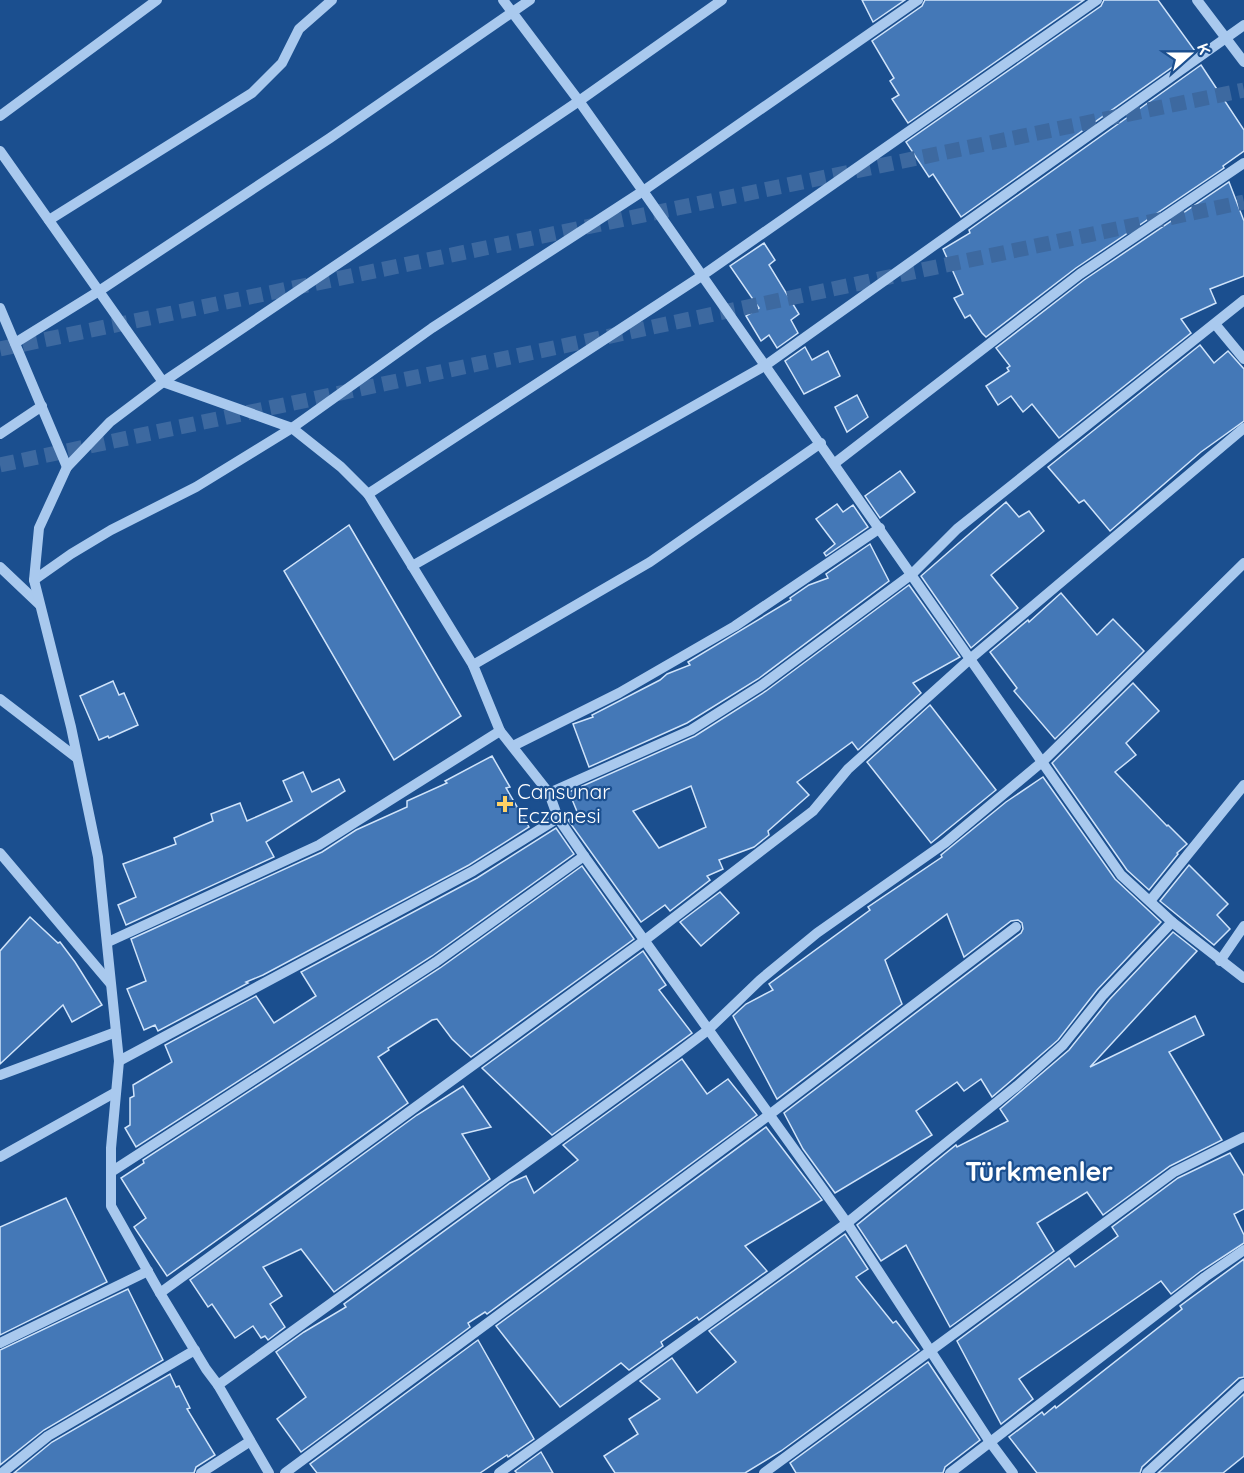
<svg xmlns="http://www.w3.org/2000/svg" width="1244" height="1473" viewBox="0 0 1244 1473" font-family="Quicksand,sans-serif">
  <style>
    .building { fill: #4478b7; stroke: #cfe3fa; stroke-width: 1.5; fill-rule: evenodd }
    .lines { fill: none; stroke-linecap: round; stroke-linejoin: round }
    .major-tunnel { stroke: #3d69a0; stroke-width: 15; stroke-dasharray: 15 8; stroke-linecap: butt }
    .minor { stroke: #a9c9ee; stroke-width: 10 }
    .poi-dot { fill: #ffd166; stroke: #1b4f8f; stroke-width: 2 }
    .labels { text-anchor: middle; stroke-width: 4.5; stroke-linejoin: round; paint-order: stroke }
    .poi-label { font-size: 21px; fill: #fff; stroke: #1b4f8f; text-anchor: start }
    .district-label { font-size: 27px; font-weight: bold; fill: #fff; stroke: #1b4f8f }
  </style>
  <rect width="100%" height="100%" fill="#1b4f8f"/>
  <g class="building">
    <polygon points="862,0 905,0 873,22"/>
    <polygon points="925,0 1084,0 908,123 892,99 899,95 890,81 894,78 872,41 922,6"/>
    <polygon points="1104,0 1158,0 1195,51 961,217 933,174 929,177 906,142 1101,6"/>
    <polygon points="1201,65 1244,130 1244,151 1223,166 1224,168 1076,268 986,337 982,333 970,315 965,318 954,298 963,294 943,249 970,233 969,230"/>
    <polygon points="1229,182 1244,221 1244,276 1210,289 1216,303 1181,319 1191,333 1059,438 1032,404 1023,412 1011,396 998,405 986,386 1009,371 1007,368 1010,366 996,348 1084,280"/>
    <polygon points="764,243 775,260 769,265 799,314 791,320 798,333 777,348 769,335 761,341 746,316 759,308 730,266"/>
    <polygon points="1200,345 1214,363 1228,351 1244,369 1244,421 1201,452 1110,531 1084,500 1079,503 1048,467"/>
    <polygon points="805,347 812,360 828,351 840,376 804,394 785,361"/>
    <polygon points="857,395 868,417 847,432 835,407"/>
    <polygon points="900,471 915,492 880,518 865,496"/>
    <polygon points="1006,502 1019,517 1029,511 1044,531 991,575 1018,608 971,648 921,576"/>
    <polygon points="837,504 843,512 853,505 868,527 826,556 824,553 835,544 816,519"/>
    <polygon points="349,525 461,716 394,760 284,571"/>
    <polygon points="870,544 889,581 758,679 687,723 589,767 573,724 593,717 592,715 660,680 667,674 690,665 688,662 791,600 790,598 809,585 828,578 826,574"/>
    <path d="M909,585l51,72 -47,26 8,10 -63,57 -6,-8 -55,40 12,13 -41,36 1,4 -15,12 -35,13 4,9 -16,7 3,4 -40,31 -5,-6 -24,17 -73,-102 10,-6 -9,-22 126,-56 71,-45zM691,786l15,41 -47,21 -26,-37z"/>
    <polygon points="1061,593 1097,635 1113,619 1144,651 1055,739 1014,691 1017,688 990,652 1028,620 1029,622"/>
    <polygon points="113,681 119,695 124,693 138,725 109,738 108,736 99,740 80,696"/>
    <polygon points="1133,683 1159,711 1126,743 1136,755 1115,772 1167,826 1168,825 1187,844 1177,853 1178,854 1149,890 1127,870 1052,763"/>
    <polygon points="930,705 996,790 931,843 867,762"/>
    <polygon points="492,756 510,787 506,788 529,827 469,865 263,975 246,982 248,983 158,1031 155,1025 144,1030 127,989 146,981 131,939 322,852 356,830 407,807 407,801 447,783 445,781"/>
    <polygon points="303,772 312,792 339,779 345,791 266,842 274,857 126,925 118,905 136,897 123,864 176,844 174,838 213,821 211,814 240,803 247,821 292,801 283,781"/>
    <polygon points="1043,777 1115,879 1161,922 1097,990 1058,1040 1012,1080 992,1097 981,1079 964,1091 957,1082 916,1111 932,1135 835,1193 803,1149 784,1113 1021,933 1023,929 1022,923 1018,920 1011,921 964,957 947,914 885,960 902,1004 777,1099 733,1016 746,1004 773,990 769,984 870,910 868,907 942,857 941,855 1006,802"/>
    <polygon points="556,828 574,854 432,956 136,1147 125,1128 130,1125 130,1098 134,1096 133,1085 172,1062 165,1045 256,996 274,1023 316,996 301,972 477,878"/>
    <polygon points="1189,865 1228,904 1217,915 1230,929 1214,945 1160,901"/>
    <polygon points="582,866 634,939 471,1057 452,1039 437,1019 432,1020 388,1048 389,1050 378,1057 408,1103 167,1276 134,1227 146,1218 121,1178 144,1163 143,1160 440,968"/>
    <polygon points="720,892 739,913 701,946 680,922"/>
    <polygon points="30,917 58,943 60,942 75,962 102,1005 72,1022 63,1005 0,1064 0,951"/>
    <polygon points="1173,932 1197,951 1090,1067 1195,1016 1204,1035 1169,1052 1222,1140 1170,1166 1103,1215 1087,1192 1037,1223 1054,1251 950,1327 906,1245 881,1261 857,1225 956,1145 957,1147 1008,1121 1000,1109 1069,1050 1109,1000"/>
    <polygon points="643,951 666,985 659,990 692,1033 552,1135 482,1068"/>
    <polygon points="682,1059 707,1094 728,1079 757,1115 487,1314 485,1312 468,1323 470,1327 301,1452 277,1419 306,1397 276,1352 304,1332 346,1307 344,1304 510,1183 526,1176 534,1193 578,1160 563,1145"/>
    <polygon points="463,1086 491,1127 462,1134 490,1179 334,1292 301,1249 263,1267 282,1296 270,1304 285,1327 268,1340 265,1336 261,1338 253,1326 235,1338 212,1304 208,1307 190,1280 417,1115"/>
    <polygon points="766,1127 822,1200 745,1246 767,1271 699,1320 697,1317 661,1342 663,1346 629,1370 621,1363 560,1407 496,1326"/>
    <polygon points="1230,1153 1244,1176 1244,1209 1234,1214 1244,1235 1244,1243 1201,1271 1171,1294 1161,1281 1019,1379 1033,1399 1001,1424 957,1341 1069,1258 1075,1267 1118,1236 1112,1227 1178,1178"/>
    <polygon points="66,1198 107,1282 0,1335 0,1227"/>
    <polygon points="845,1234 868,1269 856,1277 893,1323 896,1321 919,1350 781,1451 745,1473 615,1473 604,1456 638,1434 629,1419 660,1399 640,1381 672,1358 697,1393 736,1362 709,1331"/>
    <polygon points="1244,1259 1244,1377 1239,1378 1142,1467 1140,1473 1037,1473 1009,1437 1042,1412 1044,1415 1055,1406 1056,1408 1182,1309 1180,1306"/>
    <polygon points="128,1289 163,1360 44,1430 0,1465 0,1350"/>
    <polygon points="478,1340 534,1439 508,1457 507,1455 480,1473 317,1473 310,1464"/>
    <polygon points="928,1362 980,1440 945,1467 943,1473 796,1473 790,1463"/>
    <polygon points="170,1374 176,1387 179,1386 190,1408 187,1409 215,1455 196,1467 194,1473 14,1473 52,1442"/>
    <polygon points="1244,1394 1244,1456 1223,1473 1158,1473"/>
    <polygon points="541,1452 553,1473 517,1473 515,1471"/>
  </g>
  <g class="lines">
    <g class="major-tunnel">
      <polyline points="0,349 1244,90"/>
      <polyline points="0,465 1244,202"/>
    </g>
    <g class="minor">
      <polyline points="503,0 579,101 643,191 1121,875 1172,922 1244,978"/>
      <polyline points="1197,0 1244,62"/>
      <polyline points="0,116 157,0"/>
      <polyline points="0,151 163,382 292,428 341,467 368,494 473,665 500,731 549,793 558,818 584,856 847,1223 990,1442 1013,1473"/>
      <polyline points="49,220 252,93 282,63 299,29 332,0"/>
      <polyline points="0,308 67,467"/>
      <polyline points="1215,324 1244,359"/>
      <polyline points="15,343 99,291 330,138 530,0"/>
      <polyline points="0,434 42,406"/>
      <polyline points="835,463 1080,274 1244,163"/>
      <polyline points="368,494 703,275 1097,0"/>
      <polyline points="412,566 766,365 1244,25"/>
      <polyline points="0,567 39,604"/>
      <polyline points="34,580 71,554 111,530 196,487 292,428 432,328 643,191 918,0"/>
      <polyline points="473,665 650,562 821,443"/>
      <polyline points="0,699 77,758"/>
      <polyline points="513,746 619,693 735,626 880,528"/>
      <polyline points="549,793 691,730 762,685 912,574 957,529 1244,300"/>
      <polyline points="0,853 110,983"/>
      <polyline points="1150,901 1244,785"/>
      <polyline points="108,942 319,845 500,731"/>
      <polyline points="1220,961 1244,926"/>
      <polyline points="119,1061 473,871 558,818"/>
      <polyline points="0,1075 116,1032"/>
      <polyline points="0,1157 116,1092"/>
      <polyline points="111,1172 436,962 584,856"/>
      <polyline points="160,1293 645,940 813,811 848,769 970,659 1244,428"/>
      <polyline points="0,1343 148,1271"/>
      <polyline points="218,1385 675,1055 708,1030 760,980 817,933 945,843 1042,762 1244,563"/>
      <polyline points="2,1473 48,1436 195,1350"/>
      <polyline points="201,1473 249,1442"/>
      <polyline points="269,1473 218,1385 206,1369 160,1293 111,1206 111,1148 119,1061 98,857 71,727 34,580 39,528 67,467 110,422 163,382 579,101 722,0"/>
      <polyline points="285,1473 769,1115 1016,927"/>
      <polyline points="499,1473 847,1223 1017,1086 1063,1045 1103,995 1172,922"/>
      <polyline points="764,1473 1174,1172 1244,1137"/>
      <polyline points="950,1473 1205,1277 1244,1250"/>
      <polyline points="1147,1473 1244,1384"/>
    </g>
  </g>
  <path class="poi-dot" d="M502 795h6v6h6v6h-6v6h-6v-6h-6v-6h6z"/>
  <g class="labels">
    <g class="poi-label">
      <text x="517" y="799">Cansunar<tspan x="517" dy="24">Eczanesi</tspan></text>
    </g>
    <g class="district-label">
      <text x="1039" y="1181">Türkmenler</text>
    </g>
  </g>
  <g transform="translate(1190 54) rotate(69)" stroke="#1b4f8f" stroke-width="4.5" paint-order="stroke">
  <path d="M0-4.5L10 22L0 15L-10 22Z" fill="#ffffff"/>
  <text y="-9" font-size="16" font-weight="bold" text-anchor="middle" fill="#ffffff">K</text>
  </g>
</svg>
